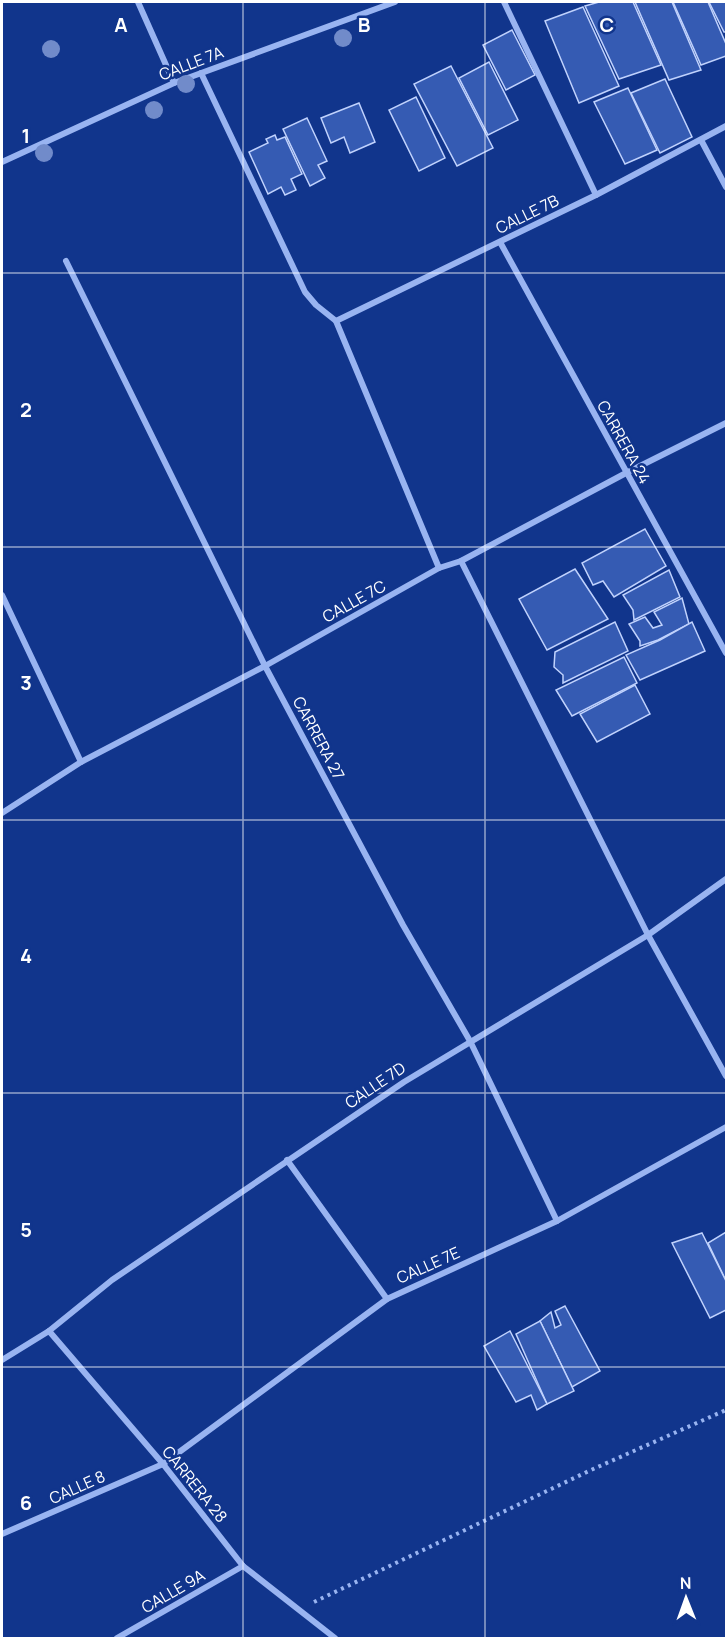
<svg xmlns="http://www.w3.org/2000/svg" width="728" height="1640" viewBox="0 0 728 1640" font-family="Manrope,sans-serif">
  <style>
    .building { fill: #355bb3; stroke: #c0d2fd; stroke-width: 1.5 }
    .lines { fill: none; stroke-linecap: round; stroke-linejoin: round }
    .path { stroke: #99b4f1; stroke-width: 4; stroke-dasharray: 3 4.5; stroke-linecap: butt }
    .minor { stroke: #99b4f1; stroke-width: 6 }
    .tree { fill: #718bca }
    .grid { fill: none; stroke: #fff; stroke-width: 1.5; stroke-opacity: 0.55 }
    .labels { text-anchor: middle; stroke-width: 5; stroke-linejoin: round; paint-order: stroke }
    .street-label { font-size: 16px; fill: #fff; stroke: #11358c }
    .grid-label { font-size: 20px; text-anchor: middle; font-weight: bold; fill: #fff; stroke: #11358c; stroke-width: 5; stroke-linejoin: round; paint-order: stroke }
  </style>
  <rect width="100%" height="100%" fill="#11358c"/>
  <g class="building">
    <polygon points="599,2 633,2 661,65 619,79 585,6"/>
    <polygon points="635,2 672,2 701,70 669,80"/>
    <polygon points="673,2 708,2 726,44 726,56 701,65"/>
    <polygon points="709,2 726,2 726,32 724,32"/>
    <polygon points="583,7 619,86 579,103 545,21"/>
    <polygon points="512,30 535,75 506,90 483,45"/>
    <polygon points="489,62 518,120 488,135 459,78"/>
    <polygon points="451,66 493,148 457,166 414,84"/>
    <polygon points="665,79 692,137 660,153 631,93"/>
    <polygon points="628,88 657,150 625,164 594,102"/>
    <polygon points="416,97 445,158 419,171 389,110"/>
    <polygon points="359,103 375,142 350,153 344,137 331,143 321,118"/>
    <polygon points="307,118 327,161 318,165 325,178 310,186 283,129"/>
    <polygon points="275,135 277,140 285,137 302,174 291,179 296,190 285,195 281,187 268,194 249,152 268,143 266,139"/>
    <polygon points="645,529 666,566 614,597 603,581 593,585 582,563"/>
    <polygon points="575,569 608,619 547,650 519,599"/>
    <polygon points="669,570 680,597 634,620 633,610 623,595"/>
    <polygon points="682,598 689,624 658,640 640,646 640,641 629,624 645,617 653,628 662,625 654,612"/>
    <polygon points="615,622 628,651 563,683 563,675 554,667 555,652"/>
    <polygon points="692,622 705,651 640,680 626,655 660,640"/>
    <polygon points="624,657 637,683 572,716 556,690"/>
    <polygon points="635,685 650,714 597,742 580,714"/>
    <polygon points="726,1232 726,1281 708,1243"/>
    <polygon points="702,1233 726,1281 726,1310 710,1318 672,1243"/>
    <polygon points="565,1306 600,1371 572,1387 540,1321 551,1312 555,1328 561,1325 555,1311"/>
    <polygon points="540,1321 574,1391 547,1404 516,1334"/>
    <polygon points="510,1331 547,1404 537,1410 531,1395 516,1402 484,1346"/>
  </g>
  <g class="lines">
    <polyline class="path" points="314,1602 591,1470 726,1410"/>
    <g class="minor">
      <polyline points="138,2 174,83"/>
      <polyline points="504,2 596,195"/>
      <polyline points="201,73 305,292 316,305 336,321 439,568"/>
      <polyline points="701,140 726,187"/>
      <polyline points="2,162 174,83 395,2"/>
      <polyline points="500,242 726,653"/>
      <polyline points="66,261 265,666 403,925 470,1041 557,1221"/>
      <polyline points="336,321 596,195 726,126"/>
      <polyline points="461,561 648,935 726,1076"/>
      <polyline points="2,595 81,762"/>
      <polyline points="2,813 81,762 265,666 439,568 461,561 626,473 726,423"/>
      <polyline points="287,1160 387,1299"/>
      <polyline points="49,1331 163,1464 243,1566 335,1638"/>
      <polyline points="2,1360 49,1331 112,1280 404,1082 648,935 726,879"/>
      <polyline points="2,1534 163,1464 387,1299 557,1221 726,1127"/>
      <polyline points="117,1638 243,1566"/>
    </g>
  </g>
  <g class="tree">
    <circle cx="343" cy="38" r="9"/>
    <circle cx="51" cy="49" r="9"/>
    <circle cx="186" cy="84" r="9"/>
    <circle cx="154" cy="110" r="9"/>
    <circle cx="44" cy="153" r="9"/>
  </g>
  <path class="grid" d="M243,2v1636M485,2v1636M2,273h724M2,547h724M2,820h724M2,1093h724M2,1367h724"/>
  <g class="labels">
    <g class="street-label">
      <text transform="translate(191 63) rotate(-21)" y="6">CALLE 7A</text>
      <text transform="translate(527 214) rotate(-26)" y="6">CALLE 7B</text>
      <text transform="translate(624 442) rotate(61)" y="6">CARRERA 24</text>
      <text transform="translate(354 601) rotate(-29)" y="6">CALLE 7C</text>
      <text transform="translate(319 738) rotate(62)" y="6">CARRERA 27</text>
      <text transform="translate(375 1085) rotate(-34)" y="6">CALLE 7D</text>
      <text transform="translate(428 1265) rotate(-24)" y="6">CALLE 7E</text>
      <text transform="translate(195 1484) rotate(51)" y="6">CARRERA 28</text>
      <text transform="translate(77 1487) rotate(-24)" y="6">CALLE 8</text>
      <text transform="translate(173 1591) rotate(-30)" y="6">CALLE 9A</text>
    </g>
  </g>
  <g class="grid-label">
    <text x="121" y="32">A</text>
    <text x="364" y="32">B</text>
    <text x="607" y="32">C</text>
    <text x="26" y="143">1</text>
    <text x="26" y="417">2</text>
    <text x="26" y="690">3</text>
    <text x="26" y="963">4</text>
    <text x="26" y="1237">5</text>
    <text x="26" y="1510">6</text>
  </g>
  <rect width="728" height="1640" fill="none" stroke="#ffffff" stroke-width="6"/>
  <g transform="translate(686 1598) rotate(359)" stroke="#11358c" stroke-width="4.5" paint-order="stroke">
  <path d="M0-4.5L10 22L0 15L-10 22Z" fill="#ffffff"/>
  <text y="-9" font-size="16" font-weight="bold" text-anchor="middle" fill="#ffffff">N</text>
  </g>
</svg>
